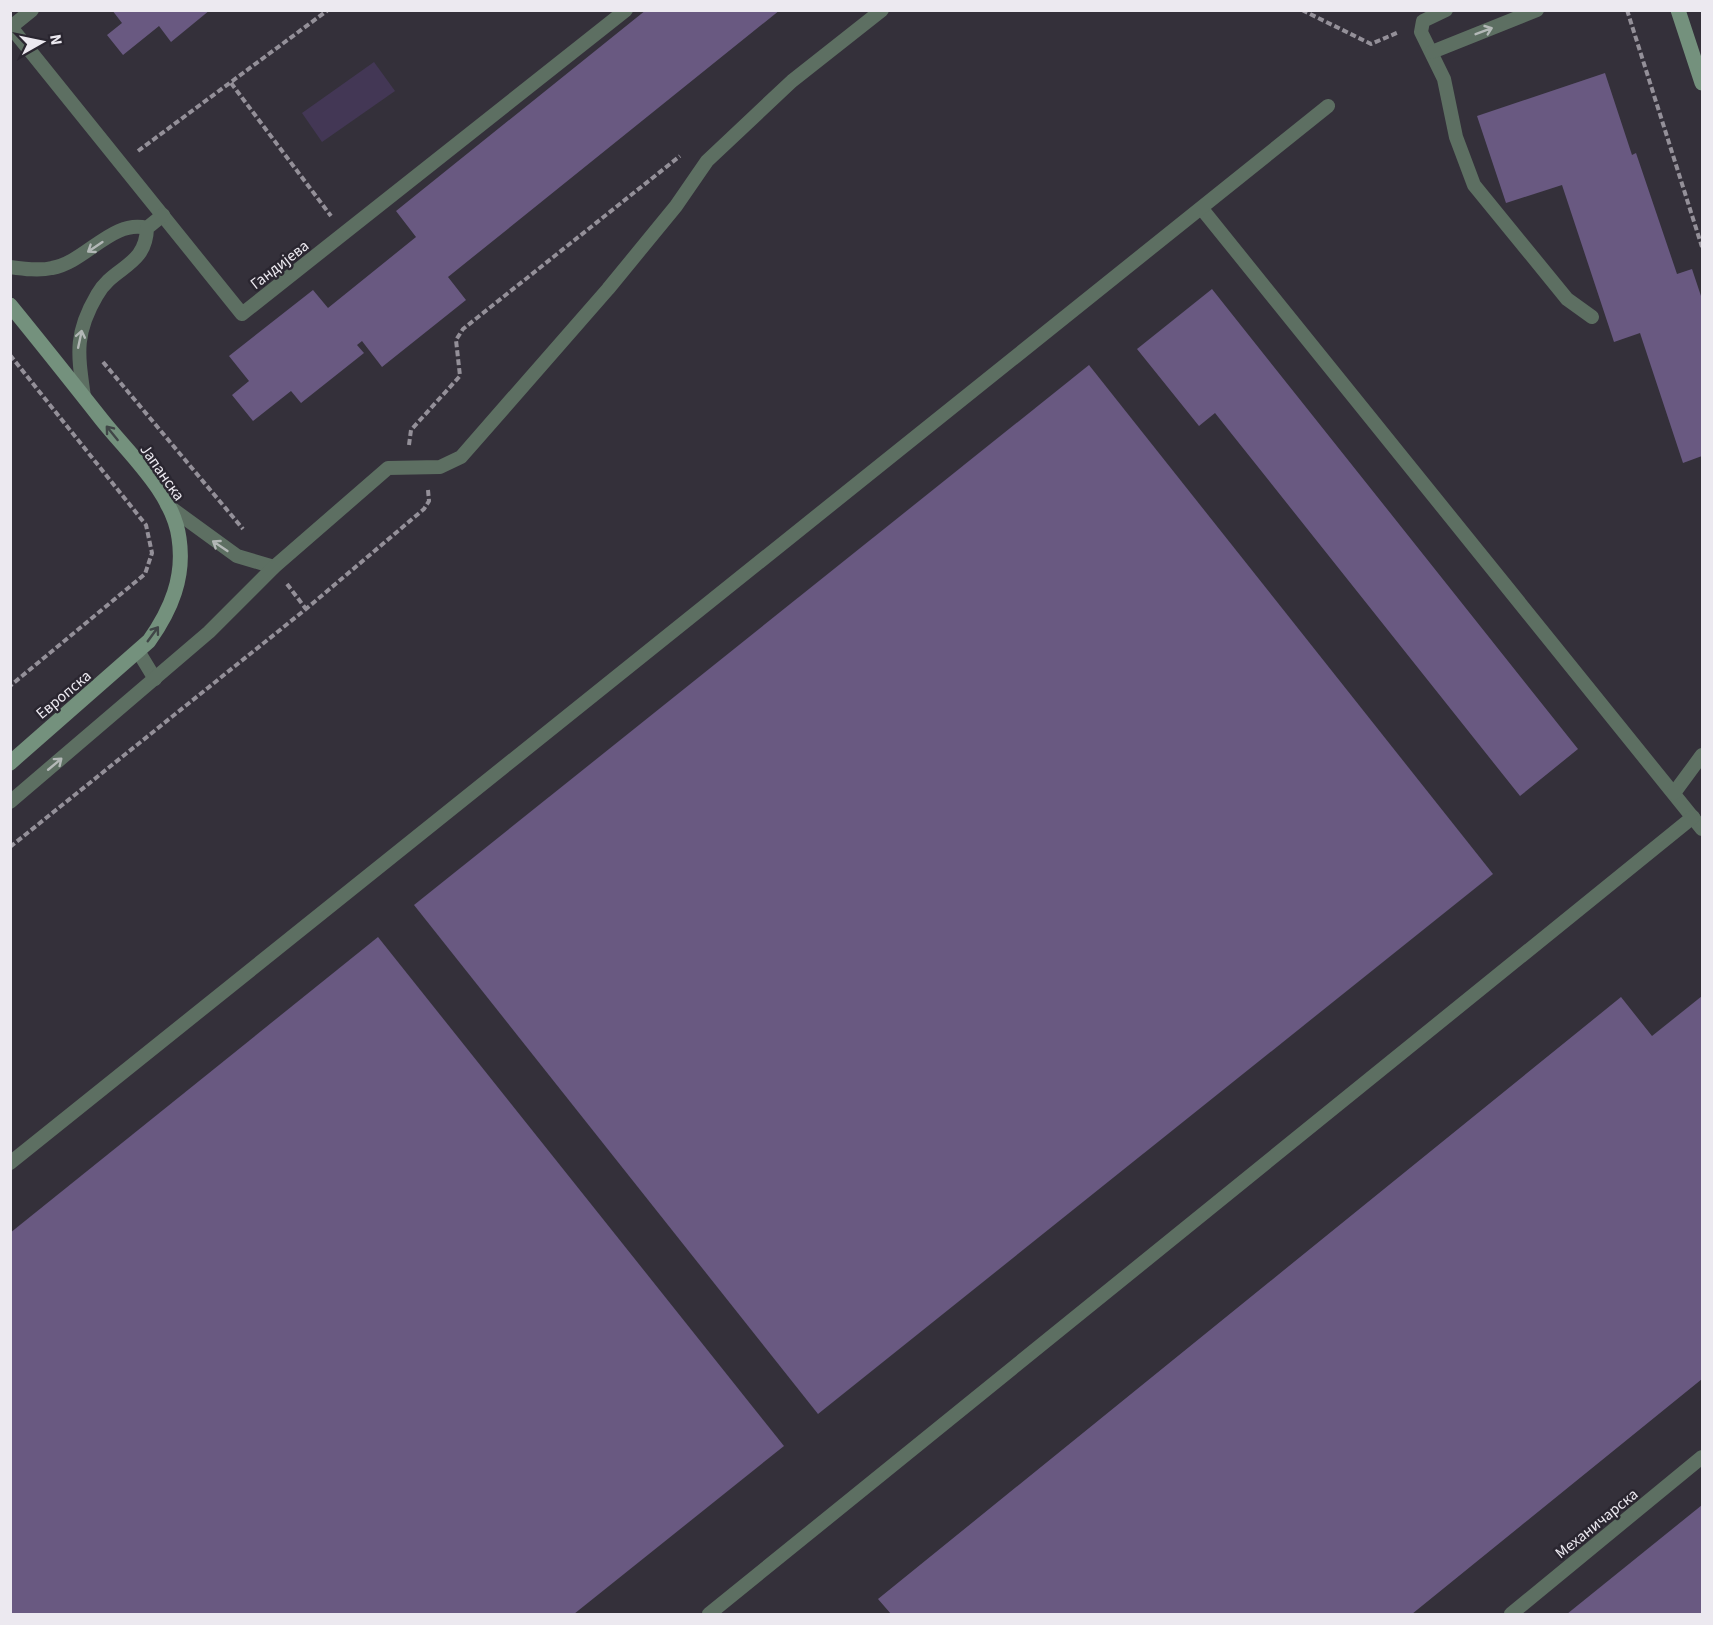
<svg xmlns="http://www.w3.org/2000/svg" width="1713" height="1625" viewBox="0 0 1713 1625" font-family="'Source Sans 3',sans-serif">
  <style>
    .green { fill: #433755 }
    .building { fill: #695981 }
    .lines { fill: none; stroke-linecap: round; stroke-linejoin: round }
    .path { stroke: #949099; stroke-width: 4; stroke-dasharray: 6 3; stroke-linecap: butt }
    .lane { stroke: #5d6f62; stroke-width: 14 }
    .secondary { stroke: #74917d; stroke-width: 15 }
    .oneway { stroke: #b3b8b7 }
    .oneway2 { stroke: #404647 }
    .labels { text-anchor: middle; stroke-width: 5; stroke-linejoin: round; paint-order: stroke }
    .street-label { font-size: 16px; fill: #ece9f0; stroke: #2a2630 }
  </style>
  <rect width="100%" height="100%" fill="#34303a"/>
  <polygon class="green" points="374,62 395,91 322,142 302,113"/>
  <g class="building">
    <polygon points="112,10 210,10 171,42 159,26 123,55 107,35 122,23"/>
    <polygon points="646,10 780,10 448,277 466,300 382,367 362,341 357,345 364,353 301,403 291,391 253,421 232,395 249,381 229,356 313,290 328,308 416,237 396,211"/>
    <polygon points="1605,73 1632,155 1636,153 1677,274 1692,269 1702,299 1702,456 1683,463 1640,333 1614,342 1562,185 1506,203 1477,116"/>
    <polygon points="1212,289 1578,749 1520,796 1215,413 1199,426 1137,349"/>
    <polygon points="1089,365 1493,874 818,1414 414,905"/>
    <polygon points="378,937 784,1446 574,1614 10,1614 10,1233"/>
    <polygon points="1702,996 1702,1379 1412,1614 891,1614 878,1599 1621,997 1652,1036"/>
    <polygon points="1702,1505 1702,1614 1567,1614"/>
  </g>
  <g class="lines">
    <g class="path">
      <polyline points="1302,10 1371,44 1399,32"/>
      <polyline points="1627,10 1702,247"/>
      <polyline points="231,83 331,216"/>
      <polyline points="138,151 328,10"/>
      <polyline points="10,355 146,525 152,553 145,574 10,686"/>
      <polyline points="103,362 243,529"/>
      <polyline points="409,445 411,430 460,376 456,340 463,329 680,156"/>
      <polyline points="287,584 306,609"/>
      <polyline points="10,847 306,609 424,509 429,501 428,490"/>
    </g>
    <g class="lane">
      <polyline points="1446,10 1423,21 1421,32 1444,79 1456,137 1474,185 1567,299 1592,317"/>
      <polyline points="10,26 242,314 626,10"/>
      <polyline points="11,27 32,10"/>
      <polyline points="1432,52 1537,10"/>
      <polyline points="1202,209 1702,829"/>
      <path d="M10,267c14,2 29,4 42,1 34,-6 60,-49 95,-40"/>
      <path d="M84,397c-6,-43 -10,-63 13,-102 16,-29 49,-28 50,-67l16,-13"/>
      <polyline points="167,505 237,556 274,567"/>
      <polyline points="138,651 155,679"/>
      <polyline points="1674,793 1702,755"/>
      <polyline points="10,802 209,632 274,567 388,468 440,467 461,457 608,289 676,206 707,161 792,81 882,10"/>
      <polyline points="10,1163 1328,106"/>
      <polyline points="709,1614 1693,817"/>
      <polyline points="1511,1614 1702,1457"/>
    </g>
    <g class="secondary">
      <polyline points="1678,10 1702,83"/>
      <path d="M10,305c31,38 62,77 92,115 27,34 71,73 77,118 6,39 -8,72 -30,103l-139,122"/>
    </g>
  </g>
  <defs><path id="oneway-shaft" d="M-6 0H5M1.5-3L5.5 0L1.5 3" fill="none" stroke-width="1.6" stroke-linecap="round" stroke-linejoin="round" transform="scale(1.5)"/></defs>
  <g class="oneway">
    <use href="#oneway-shaft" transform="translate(1484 31) rotate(-21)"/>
    <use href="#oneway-shaft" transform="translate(95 247) rotate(146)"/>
    <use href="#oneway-shaft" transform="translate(80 339) rotate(-78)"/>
    <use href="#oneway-shaft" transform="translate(220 546) rotate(-146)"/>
    <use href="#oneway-shaft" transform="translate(55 764) rotate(-40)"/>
  </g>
  <g class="oneway2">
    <use href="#oneway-shaft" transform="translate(112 433) rotate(-129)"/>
    <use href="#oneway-shaft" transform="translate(153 634) rotate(-54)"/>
  </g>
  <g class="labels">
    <g class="street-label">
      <text transform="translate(279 264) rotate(-38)" y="6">Гандијева</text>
      <text transform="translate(163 472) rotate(55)" y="6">Јапанска</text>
      <text transform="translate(63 694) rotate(-40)" y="6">Европска</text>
      <text transform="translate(1596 1523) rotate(-39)" y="6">Механичарска</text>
    </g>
  </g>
  <rect width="1713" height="1625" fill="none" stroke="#ece9f0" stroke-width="24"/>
  <g transform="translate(42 42) rotate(81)" stroke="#2a2630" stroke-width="4.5" paint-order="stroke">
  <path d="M0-4.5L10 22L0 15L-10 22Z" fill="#ece9f0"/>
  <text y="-9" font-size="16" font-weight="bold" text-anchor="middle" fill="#ece9f0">N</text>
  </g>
</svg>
